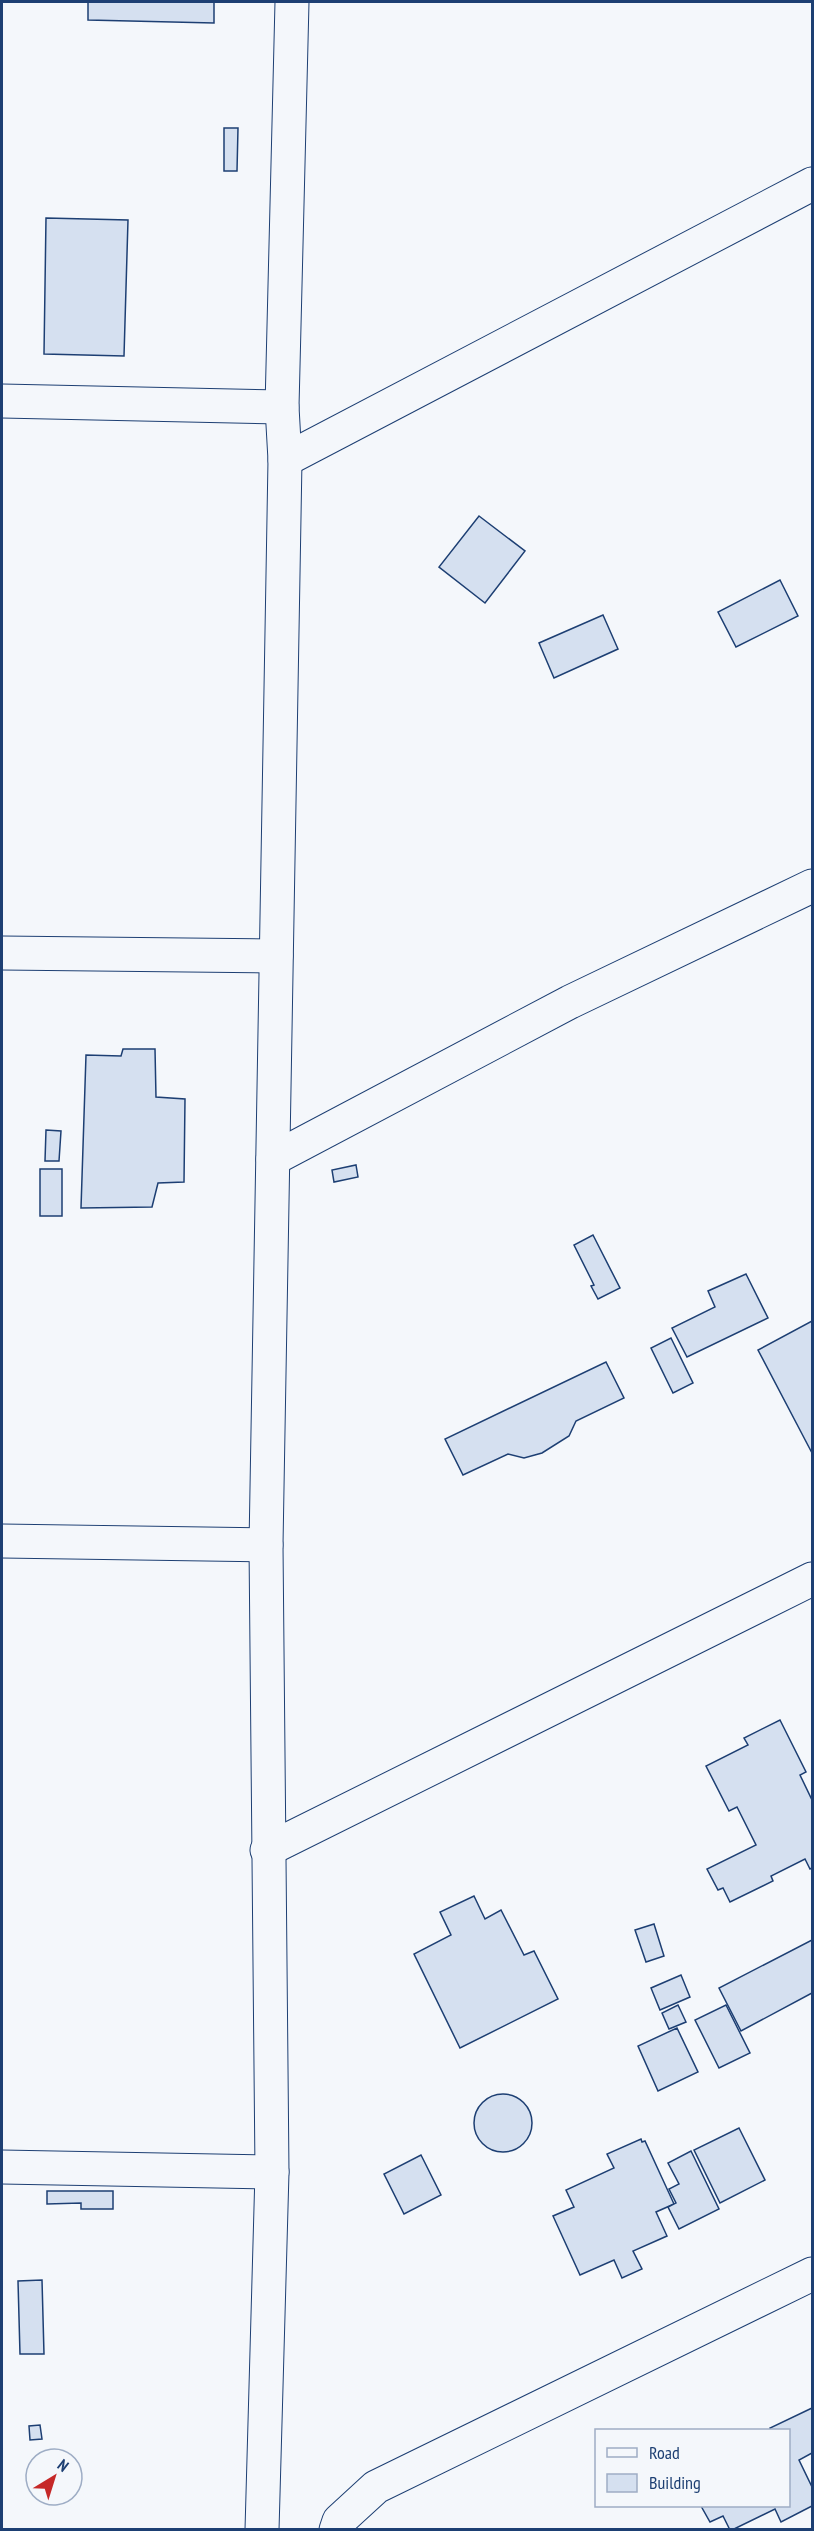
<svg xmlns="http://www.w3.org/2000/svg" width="814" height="2531" viewBox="0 0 814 2531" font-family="'PT Sans Narrow',sans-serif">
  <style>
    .building { fill: #d5e0f0; stroke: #1d3f73; stroke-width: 1.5 }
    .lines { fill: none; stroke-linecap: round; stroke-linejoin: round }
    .minor-casing { stroke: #1d3f73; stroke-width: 35 }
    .minor { stroke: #f4f7fb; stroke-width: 33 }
  </style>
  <rect width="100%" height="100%" fill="#f4f7fb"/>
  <g class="building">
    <polygon points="88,2 214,2 214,23 88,20"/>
    <polygon points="224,128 238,128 237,171 224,171"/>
    <polygon points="46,218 128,220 124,356 44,354"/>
    <polygon points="479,516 525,551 485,603 439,567"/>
    <polygon points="780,580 798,616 736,647 718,612"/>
    <polygon points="603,615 618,649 554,678 539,643"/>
    <polygon points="123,1049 155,1049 156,1097 185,1099 184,1182 158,1183 152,1207 81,1208 86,1055 121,1056"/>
    <polygon points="46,1130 61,1131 59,1161 45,1161"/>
    <polygon points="356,1165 358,1177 334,1182 332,1170"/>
    <rect x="40" y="1169" width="22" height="47"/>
    <polygon points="593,1235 620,1288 598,1299 591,1286 594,1285 574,1245"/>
    <polygon points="746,1274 768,1318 687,1357 672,1328 715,1307 708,1291"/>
    <polygon points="812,1321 812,1453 758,1350"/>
    <polygon points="671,1338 693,1383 673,1393 651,1348"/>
    <polygon points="606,1362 624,1398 576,1421 569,1436 542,1453 524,1458 508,1454 463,1475 445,1439"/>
    <polygon points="780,1720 806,1772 800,1775 812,1800 812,1868 810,1869 805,1859 771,1876 773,1881 730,1902 723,1888 718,1890 707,1869 756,1845 737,1807 729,1811 706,1766 748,1745 744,1738"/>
    <polygon points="474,1896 485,1919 501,1910 524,1955 534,1951 558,1999 460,2048 414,1954 451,1935 440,1912"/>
    <polygon points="654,1924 664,1956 646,1962 635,1930"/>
    <polygon points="812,1940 812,1993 741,2031 719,1988"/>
    <polygon points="681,1975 690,1997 660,2010 651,1988"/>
    <polygon points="678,2005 686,2022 669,2029 662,2013"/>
    <polygon points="726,2005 750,2053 719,2068 695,2020"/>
    <polygon points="677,2028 698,2072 658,2091 638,2046"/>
    <circle cx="503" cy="2123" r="29"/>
    <polygon points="739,2128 765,2180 720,2203 694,2150"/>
    <polygon points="641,2139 642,2142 645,2141 674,2204 656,2212 667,2236 633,2251 642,2269 622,2278 614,2260 580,2275 553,2216 574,2207 566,2190 614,2168 607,2154"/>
    <polygon points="691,2151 719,2209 679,2229 668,2207 676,2203 669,2189 679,2184 668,2163"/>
    <polygon points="421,2155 441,2195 404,2214 384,2174"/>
    <polygon points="47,2191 113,2191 113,2209 81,2209 81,2203 47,2204"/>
    <polygon points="42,2280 44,2354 20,2354 18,2281"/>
    <polygon points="812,2408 812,2453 799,2460 812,2487 812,2506 781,2522 775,2509 732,2530 730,2530 723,2516 710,2522 701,2506 788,2506 788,2430 771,2430 770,2428"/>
    <polygon points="40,2425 42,2439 30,2440 29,2426"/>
  </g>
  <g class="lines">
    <g class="minor-casing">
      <g id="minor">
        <polyline points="2,401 282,407"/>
        <polyline points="285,460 812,184"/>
        <polyline points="2,953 276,956"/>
        <polyline points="273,1159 570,1002 812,886"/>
        <polyline points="2,1541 266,1545"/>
        <polyline points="267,1850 812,1579"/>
        <polyline points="2,2167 272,2172"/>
        <polyline points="262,2530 272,2172 266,1545 285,460 282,407 292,2"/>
        <polyline points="336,2530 339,2521 376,2487 812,2274"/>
      </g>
    </g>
    <use href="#minor" class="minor"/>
  </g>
  <rect width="814" height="2531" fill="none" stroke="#1d3f73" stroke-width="6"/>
  <rect x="595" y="2429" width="195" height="78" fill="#f4f7fb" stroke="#9eadc5" stroke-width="1.5"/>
  <rect x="607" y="2448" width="30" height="9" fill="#f4f7fb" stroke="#9eadc5" stroke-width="1.5"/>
  <text x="649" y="2459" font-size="18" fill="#1d3f73">Road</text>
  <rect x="607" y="2474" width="30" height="18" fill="#d5e0f0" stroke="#9eadc5" stroke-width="1.5"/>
  <text x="649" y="2489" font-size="18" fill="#1d3f73">Building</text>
  <g transform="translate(54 2477) rotate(38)"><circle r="28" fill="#f4f7fb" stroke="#9eadc5" stroke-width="1.5"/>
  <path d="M0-4.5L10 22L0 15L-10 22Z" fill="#c62828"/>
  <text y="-9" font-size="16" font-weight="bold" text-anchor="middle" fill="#1d3f73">N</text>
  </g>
</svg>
